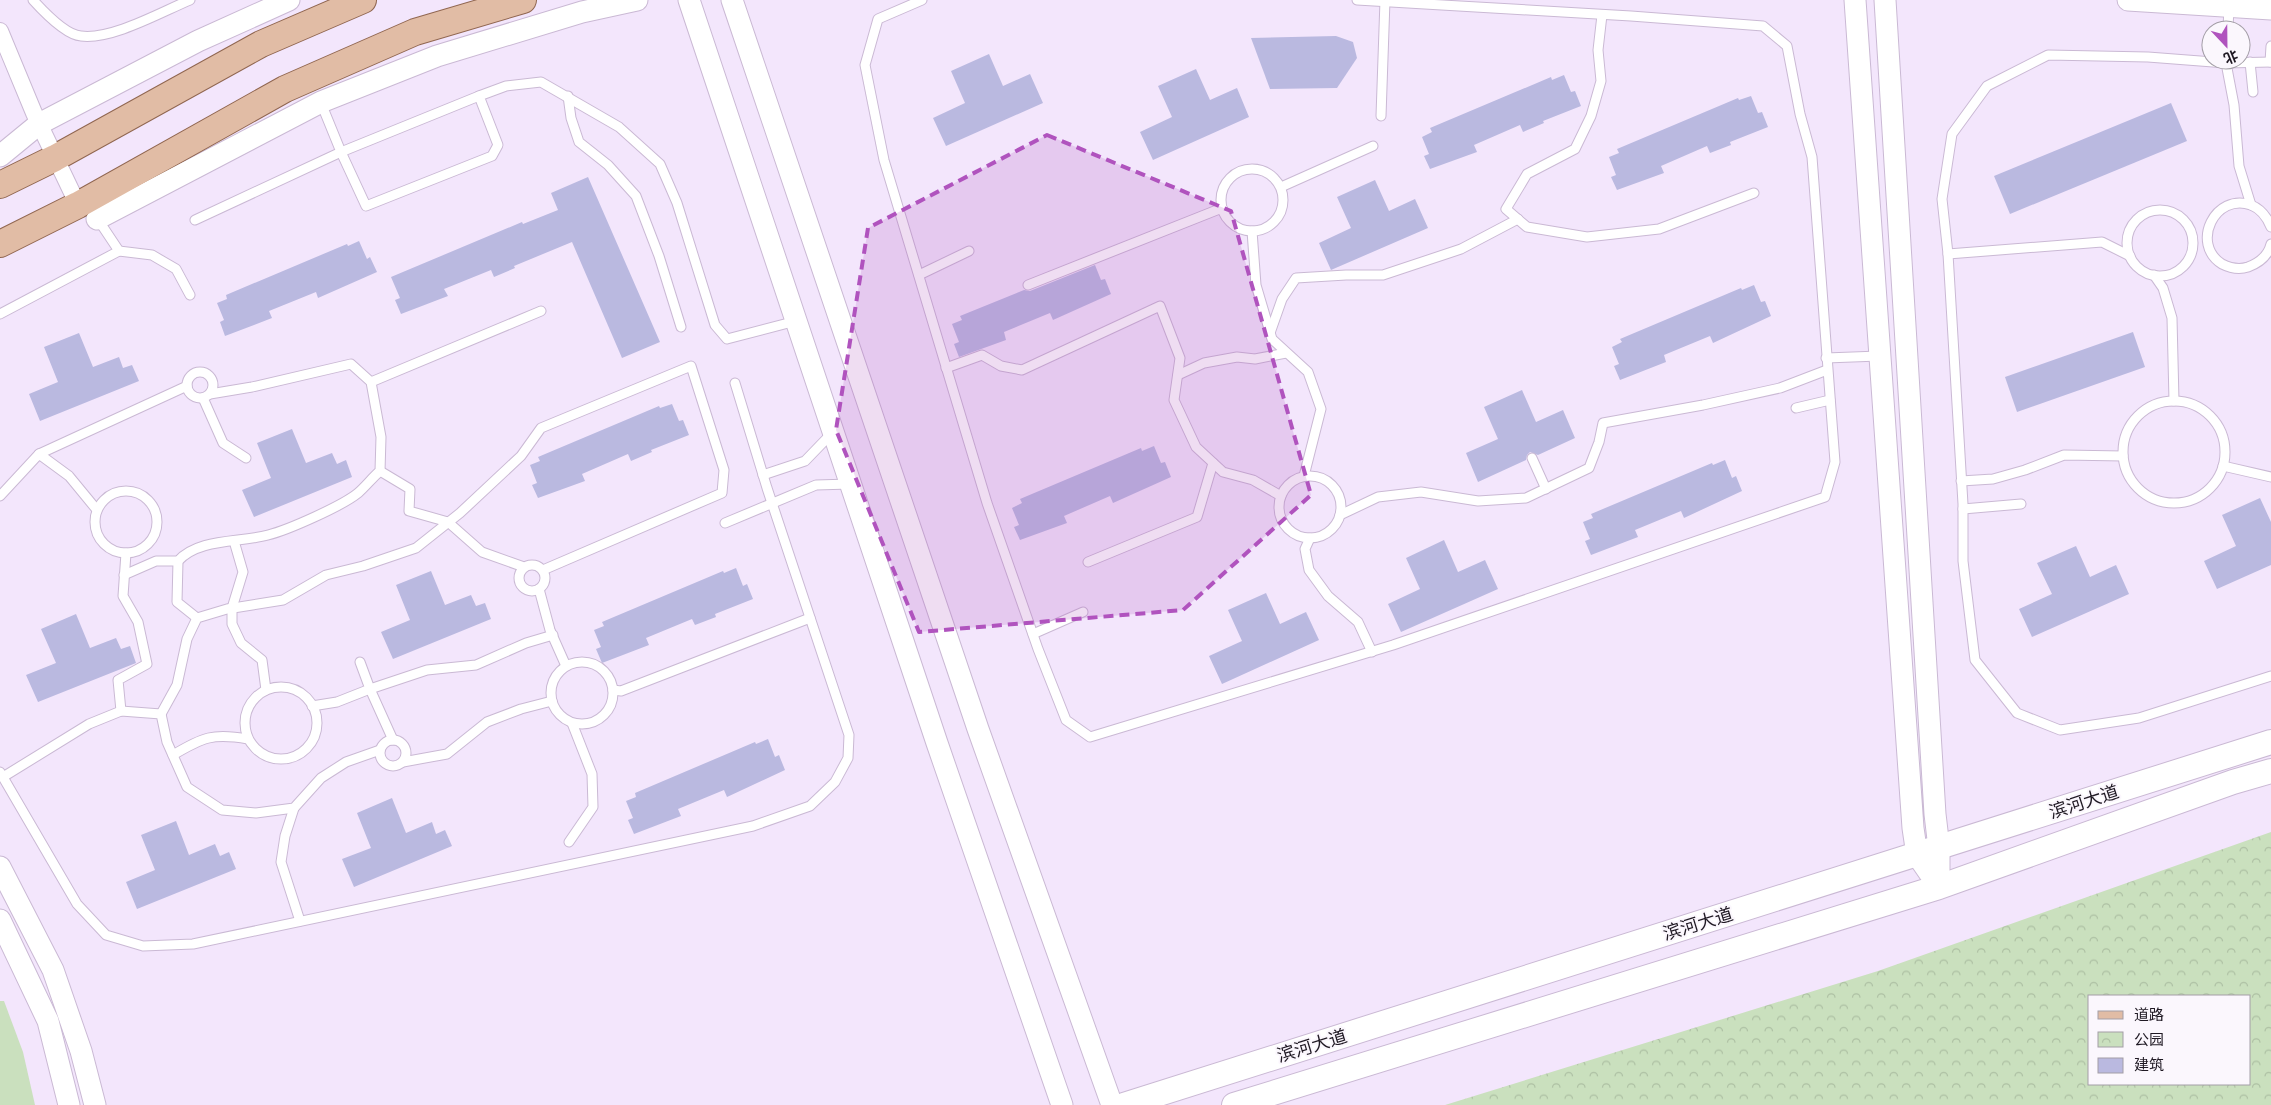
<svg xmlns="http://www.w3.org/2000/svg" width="2271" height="1105" viewBox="0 0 2271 1105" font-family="'Titillium Web','Noto Sans SC',sans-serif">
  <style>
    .grass { fill: #cae0be }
    .park { fill: url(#park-crowns); fill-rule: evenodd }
    .building { fill: #bab9e0 }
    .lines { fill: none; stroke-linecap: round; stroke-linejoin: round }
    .service-casing { stroke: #cab9d4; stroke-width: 11 }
    .minor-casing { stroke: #cab9d4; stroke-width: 18 }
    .tertiary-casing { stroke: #cab9d4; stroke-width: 23 }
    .secondary-casing { stroke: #cab9d4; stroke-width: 26 }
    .primary-casing { stroke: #906650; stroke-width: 28 }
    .service { stroke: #fff; stroke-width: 9 }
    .minor { stroke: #fff; stroke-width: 16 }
    .tertiary { stroke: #fff; stroke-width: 21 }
    .secondary { stroke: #fff; stroke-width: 24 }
    .primary { stroke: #e1bca5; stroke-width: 26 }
    .marked { fill: #b053be; fill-opacity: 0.2; stroke: #b053be; stroke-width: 4; stroke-dasharray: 10 6; stroke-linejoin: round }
    .labels { text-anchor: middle; stroke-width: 4; stroke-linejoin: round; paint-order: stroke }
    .street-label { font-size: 18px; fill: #1f1923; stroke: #fbf7fd }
  </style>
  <defs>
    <pattern id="park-crowns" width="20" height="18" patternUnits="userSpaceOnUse" patternTransform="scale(1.25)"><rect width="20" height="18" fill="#cae0be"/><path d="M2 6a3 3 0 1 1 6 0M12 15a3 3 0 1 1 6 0" fill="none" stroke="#adc0a3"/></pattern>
  </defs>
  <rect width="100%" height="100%" fill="#f3e6fc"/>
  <polygon class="grass" points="0,1001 4,1001 23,1052 35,1105 0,1105"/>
  <path class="park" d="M2271,832v273h-826l433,-134zM2090,996h160v88h-160z"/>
  <g class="building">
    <polygon points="1336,36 1353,42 1357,58 1337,88 1270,89 1251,38"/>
    <polygon points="989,54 1003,86 1030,74 1043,103 946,146 933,118 965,103 951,71"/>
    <polygon points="1196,69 1210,100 1237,88 1249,117 1153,160 1140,132 1172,117 1158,86"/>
    <polygon points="1564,75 1571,92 1575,91 1581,106 1543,121 1544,123 1523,132 1520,125 1474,145 1477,152 1430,169 1424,156 1429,154 1422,137 1432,132 1430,128 1551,77 1552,80"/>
    <polygon points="1751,96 1758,113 1762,112 1768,127 1730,142 1731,145 1710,153 1707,146 1661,166 1664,173 1617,190 1611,177 1616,175 1609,157 1619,153 1617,149 1738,98 1739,100"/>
    <polygon points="2171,103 2187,141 2010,214 1994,176"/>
    <polygon points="588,177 660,342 622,358 572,242 514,266 515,268 494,277 491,270 444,289 448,296 401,314 395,300 400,298 391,277 522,222 523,224 558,210 551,193"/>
    <polygon points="1375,180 1389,211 1415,199 1428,228 1331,270 1319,243 1351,228 1337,197"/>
    <polygon points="359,241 367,259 370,257 377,272 318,298 316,292 269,311 272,318 225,336 220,322 224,320 217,303 227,299 226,295 347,244 348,246"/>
    <polygon points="1095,265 1101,280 1105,279 1111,294 1053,320 1050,313 1004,332 1006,340 959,357 954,344 959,342 952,324 962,320 960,316 1024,290 1030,291"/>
    <polygon points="1754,285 1761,302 1765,301 1771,316 1713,343 1710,336 1664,355 1666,362 1620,380 1614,366 1619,364 1612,347 1622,342 1620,339 1741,288 1742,290"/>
    <polygon points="2133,332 2145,367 2017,412 2005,377"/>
    <polygon points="79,333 93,367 119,357 123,368 132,365 139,381 40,421 29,394 58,382 44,347"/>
    <polygon points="1522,390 1536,422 1563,410 1575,438 1538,455 1530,452 1527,455 1526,460 1478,482 1466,453 1498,439 1484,407"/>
    <polygon points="672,404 679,421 683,420 689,435 651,450 652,452 631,461 628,454 582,474 585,481 538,498 532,485 537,483 530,465 540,461 538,457 659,406 660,408"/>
    <polygon points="292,429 306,463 332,453 337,464 346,460 352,477 254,517 242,490 271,478 257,443"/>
    <polygon points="1154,446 1161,463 1165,462 1171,477 1113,503 1110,496 1064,516 1067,523 1020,540 1014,527 1019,525 1012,508 1022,503 1020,499 1141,448 1142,451"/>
    <polygon points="1725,460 1732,478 1736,476 1742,491 1684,518 1681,511 1635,530 1638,537 1591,555 1585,541 1590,539 1583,522 1593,518 1591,514 1712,463 1713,465"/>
    <polygon points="2260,498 2271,522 2271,565 2217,589 2204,561 2236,546 2222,515"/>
    <polygon points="1444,540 1458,572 1485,560 1498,589 1401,632 1388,604 1420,589 1406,558"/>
    <polygon points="2076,546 2090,577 2116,565 2129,594 2032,637 2019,609 2052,594 2037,563"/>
    <polygon points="736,568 743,586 747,584 753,599 715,614 716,617 695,625 692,619 646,638 649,645 602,663 596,649 601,647 594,630 604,626 602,622 723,571 724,573"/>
    <polygon points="431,571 445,605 471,595 476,606 485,603 491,619 393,659 381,632 410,620 396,585"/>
    <polygon points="1266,593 1280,624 1306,612 1319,640 1222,684 1209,656 1242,641 1228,610"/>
    <polygon points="76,614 90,648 116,638 121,649 130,646 136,663 38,702 26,675 56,663 41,629"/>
    <polygon points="768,739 775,757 779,755 785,770 727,797 724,790 678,809 681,816 634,834 628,820 633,818 626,801 636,797 635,793 755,742 756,744"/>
    <polygon points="392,798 406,833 432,822 436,834 445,830 452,846 354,887 342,859 371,848 357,813"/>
    <polygon points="176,821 189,855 215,844 220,856 229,852 236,869 137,909 126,882 155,870 141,835"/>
  </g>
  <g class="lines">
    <g class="service-casing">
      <g id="service">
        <path d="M33,0c10,11 33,35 48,36 31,4 80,-24 109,-36"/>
        <polyline points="922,0 878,19 865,65 884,160 987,503 1038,649 1066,720 1090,737 1393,645 1825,497 1835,462 1812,157 1800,114 1787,46 1763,26 1631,16 1357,0"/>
        <polyline points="1602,15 1598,50 1601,81 1591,116 1575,149 1527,174 1506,209 1527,227 1587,237 1659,229 1754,193"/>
        <polyline points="2228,30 2229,5"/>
        <polyline points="2226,60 2226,63 2148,57 2048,55 1987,86 1952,134 1942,199 1948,254 1963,504 1963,561 1975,660 2017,713 2060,730 2139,718 2271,676"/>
        <polyline points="2250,62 2253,92"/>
        <polyline points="2270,62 2271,46"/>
        <polyline points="479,96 506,86 541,82 619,127 660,164 677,203 715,325 727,339 796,321"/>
        <polygon points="479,96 498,145 492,156 366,206 341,152"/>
        <polyline points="568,96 571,118 579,142 608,165 636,196 659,256 681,327"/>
        <polyline points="1381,116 1385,0"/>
        <circle cx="1252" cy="200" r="31"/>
        <polyline points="1281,187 1373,146"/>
        <polyline points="2251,205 2239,166 2234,105 2226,63 2271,62"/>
        <circle cx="2160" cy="243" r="33"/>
        <polyline points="195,220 341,152 321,103"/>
        <path d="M2271,227c-4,-10 -10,-18 -20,-22 -36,-13 -61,39 -29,59 8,4 17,6 26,3 11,-4 20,-11 23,-23"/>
        <polyline points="1252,231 1256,285 1272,339 1308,372 1321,409 1304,476"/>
        <polyline points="119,251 152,255 176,269 190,295"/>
        <polyline points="1948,254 2102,242 2130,256"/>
        <polyline points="919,275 969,251"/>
        <polyline points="2154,275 2163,288 2172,318 2174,401"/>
        <polyline points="1028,285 1222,208"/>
        <polyline points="0,314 119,251 97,218"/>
        <polyline points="1270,333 1282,299 1296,278 1346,275 1383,275 1461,249 1518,219"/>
        <polyline points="1826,358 1879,356"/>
        <polyline points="946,368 982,355 1001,366 1022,370 1160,306 1180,358 1174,400 1196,447 1223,472 1253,480 1281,496"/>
        <circle cx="200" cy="385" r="13"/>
        <polyline points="1178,375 1204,363 1237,357 1255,359 1286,353"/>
        <polyline points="371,382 541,311"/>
        <polyline points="203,398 223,443 246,458"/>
        <circle cx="2174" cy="452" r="51"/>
        <polyline points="1796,408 1830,400"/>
        <polyline points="39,454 187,386"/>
        <polyline points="1532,458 1546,489"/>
        <polyline points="2223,466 2271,477"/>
        <polyline points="380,471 410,489 409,511 448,522 482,552 524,567"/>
        <polyline points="763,475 805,461 833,432"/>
        <circle cx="1310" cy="507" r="31"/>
        <polyline points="1961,481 1993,479 2025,470 2064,455 2123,456"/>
        <circle cx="126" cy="522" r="31"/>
        <polyline points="0,496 39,454 69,476 97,510"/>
        <polyline points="1963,509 2021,504"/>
        <polyline points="1340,515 1378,497 1421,492 1478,501 1526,498 1589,468 1599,442 1603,423 1703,405 1780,388 1827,370"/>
        <polyline points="725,523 816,485 850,484"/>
        <polyline points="1310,538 1305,549 1309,570 1328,596 1358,622 1372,652"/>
        <polyline points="234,541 243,572 232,608 232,624 241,643 262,660 266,690"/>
        <polyline points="178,561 177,602 197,618"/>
        <polyline points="1088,562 1197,517 1213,463"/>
        <circle cx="532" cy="578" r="13"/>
        <path d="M124,575l32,-14h22c21,-23 61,-18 90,-26 20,-5 74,-29 90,-42 8,-7 14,-15 22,-22l1,-34 -10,-55 -20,-18 -99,23 -42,7"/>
        <polyline points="539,589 550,630 566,666"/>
        <polyline points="1033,634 1083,612"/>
        <circle cx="582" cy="693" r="31"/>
        <circle cx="281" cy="723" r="36"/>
        <polyline points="613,690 621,691 810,618"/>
        <polyline points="312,706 337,702 370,689 360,662"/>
        <polyline points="121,711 118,680 147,664 138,622 123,596 126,553"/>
        <polyline points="161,714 177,685 187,639 197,618 227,609 283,600 326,575 363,566 416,548 460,513 521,456 541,428 691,366 724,470 722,493 543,570"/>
        <circle cx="393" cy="753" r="13"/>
        <polyline points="393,740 370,689 427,670 476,665 526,643 553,635"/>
        <path d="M173,755c30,-18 40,-22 75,-16"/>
        <polyline points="403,762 447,754 487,722 521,709 552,701"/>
        <polyline points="0,772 77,904 106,935 143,946 193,944 753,826 810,806 835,782 848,758 849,735 767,488 735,383"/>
        <polyline points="3,777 89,724 121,711 161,714 167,742 187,787 222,810 256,813 294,808 321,778 346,762 380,750"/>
        <polyline points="294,808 285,836 281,862 300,921"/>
        <polyline points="569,842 593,807 592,774 572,723"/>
      </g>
    </g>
    <g class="minor-casing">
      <polyline id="minor" points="0,31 34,113 78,205"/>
    </g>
    <g class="tertiary-casing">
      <g id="tertiary">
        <polyline points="689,0 937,743 1062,1105"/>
        <polyline points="732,0 978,729 1112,1105"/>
        <polyline points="1855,0 1913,828 1917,855 1939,887 1939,848 1935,814 1885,0"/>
        <polyline points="2128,0 2271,9"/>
        <polyline points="0,156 39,124 198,41 289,0"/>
        <polyline points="97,219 321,102 437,56 582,12 637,0"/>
        <polyline points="0,867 53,970 81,1051 95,1105"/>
        <polyline points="0,920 48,1021 69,1105"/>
      </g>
    </g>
    <g class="secondary-casing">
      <g id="secondary">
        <polyline points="1124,1105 2271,742"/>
        <polyline points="1234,1105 1939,887 2233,782 2271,771"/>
      </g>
    </g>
    <g class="primary-casing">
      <g id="primary">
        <polyline points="0,185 55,158 261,44 363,0"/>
        <polyline points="0,244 78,205 285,89 415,32 523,0"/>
      </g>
    </g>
    <use href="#service" class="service"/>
    <use href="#minor" class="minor"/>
    <use href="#tertiary" class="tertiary"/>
    <use href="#secondary" class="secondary"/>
    <use href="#primary" class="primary"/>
  </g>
  <path class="marked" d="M1047,135l184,76 80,284 -128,115 -264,22 -83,-202 32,-202z"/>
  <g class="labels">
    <g class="street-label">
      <text transform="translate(2084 802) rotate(-18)" y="6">滨河大道</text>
      <text transform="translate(1698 924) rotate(-17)" y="6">滨河大道</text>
      <text transform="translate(1312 1046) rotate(-17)" y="6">滨河大道</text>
    </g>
  </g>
  <rect x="2088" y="995" width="162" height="90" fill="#fbf7fd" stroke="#a39ea6"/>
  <rect x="2098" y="1011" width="25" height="8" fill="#e1bca5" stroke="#a39ea6"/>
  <text x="2134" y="1020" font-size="15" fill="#1f1923">道路</text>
  <rect x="2098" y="1032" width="25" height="15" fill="url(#park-crowns)" stroke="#a39ea6"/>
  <text x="2134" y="1045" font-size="15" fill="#1f1923">公园</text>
  <rect x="2098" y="1058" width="25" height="15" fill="#bab9e0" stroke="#a39ea6"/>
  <text x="2134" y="1070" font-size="15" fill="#1f1923">建筑</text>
  <g transform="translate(2226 45) rotate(158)"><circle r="24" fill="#fbf7fd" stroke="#a39ea6"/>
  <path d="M0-4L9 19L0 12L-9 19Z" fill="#b053be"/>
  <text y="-8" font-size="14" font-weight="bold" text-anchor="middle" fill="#1f1923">北</text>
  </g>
</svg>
